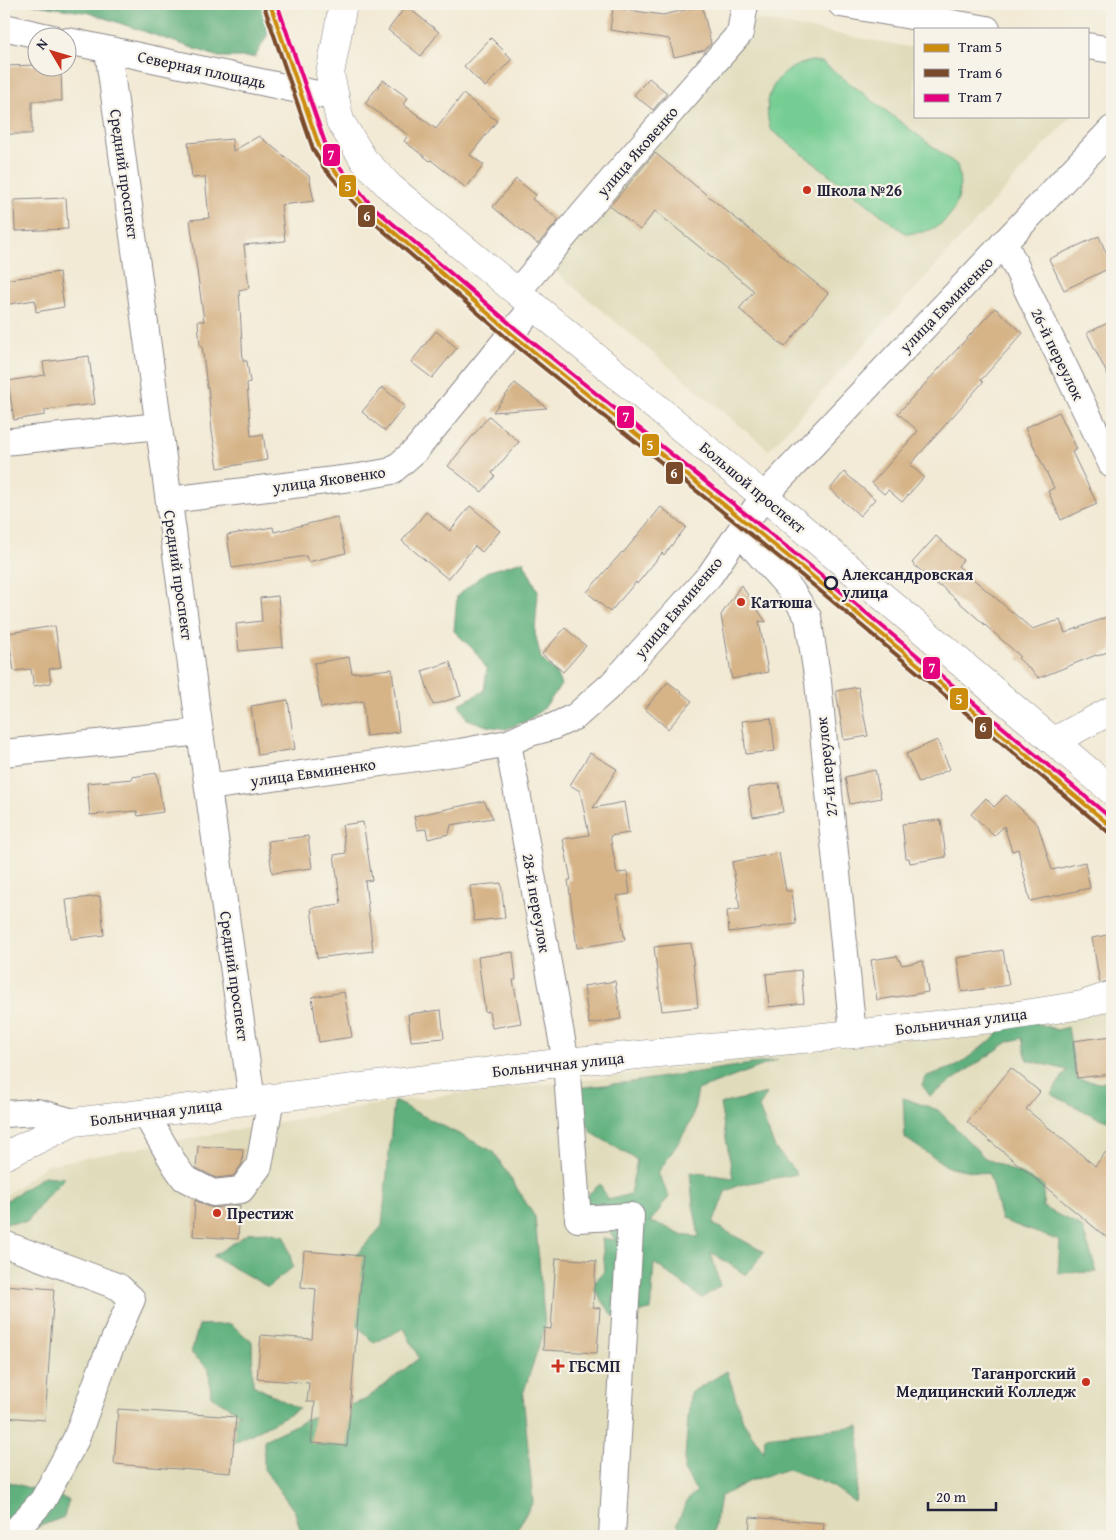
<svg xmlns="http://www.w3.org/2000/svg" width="1116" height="1540" viewBox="0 0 1116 1540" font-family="'Gentium Book Plus',serif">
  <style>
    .built { fill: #e0dcbb }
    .green { fill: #74cd93; stroke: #4b7867 }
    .forest { fill: #5fb07d; stroke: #40695c }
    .building { fill: #d6b488 }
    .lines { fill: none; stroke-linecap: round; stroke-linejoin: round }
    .minor-casing { stroke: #8a8688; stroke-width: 28 }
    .major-casing { stroke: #8a8688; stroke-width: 29 }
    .minor { stroke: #fff; stroke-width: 26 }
    .major { stroke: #fff; stroke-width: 28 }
    .tram-1-casing { stroke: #f7f3e8; stroke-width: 8 }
    .tram-2-casing { stroke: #f7f3e8; stroke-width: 8 }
    .tram-3-casing { stroke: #f7f3e8; stroke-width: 8 }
    .tram-1 { stroke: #cc8c0c; stroke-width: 4 }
    .tram-2 { stroke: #7a4b2a; stroke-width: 4 }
    .tram-3 { stroke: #e5007d; stroke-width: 4 }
    .poi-dot { fill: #c8321e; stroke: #f7f3e8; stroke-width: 2 }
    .stop-dot { fill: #f7f3e8; stroke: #22223b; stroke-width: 2.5 }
    .labels { text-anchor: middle; stroke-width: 4.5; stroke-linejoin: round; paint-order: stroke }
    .street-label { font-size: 16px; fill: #22223b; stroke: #f7f3e8 }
    .poi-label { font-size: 16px; font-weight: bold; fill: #22223b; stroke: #f7f3e8; text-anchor: start }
    .stop-label { font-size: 16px; font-weight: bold; fill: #22223b; stroke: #f7f3e8; text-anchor: start }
    .line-badge { stroke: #f7f3e8; stroke-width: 2 }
    .badge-label { font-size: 14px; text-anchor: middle; font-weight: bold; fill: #fff }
  </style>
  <rect width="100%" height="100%" fill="#f7f3e8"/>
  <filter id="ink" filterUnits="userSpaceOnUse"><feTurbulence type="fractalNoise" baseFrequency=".02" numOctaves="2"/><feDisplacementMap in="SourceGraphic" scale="10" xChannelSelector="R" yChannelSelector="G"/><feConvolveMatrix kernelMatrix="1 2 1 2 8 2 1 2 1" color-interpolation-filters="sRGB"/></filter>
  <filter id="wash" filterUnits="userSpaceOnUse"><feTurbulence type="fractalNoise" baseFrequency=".0096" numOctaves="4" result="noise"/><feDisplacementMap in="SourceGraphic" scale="20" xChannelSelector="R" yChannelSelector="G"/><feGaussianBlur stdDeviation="1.12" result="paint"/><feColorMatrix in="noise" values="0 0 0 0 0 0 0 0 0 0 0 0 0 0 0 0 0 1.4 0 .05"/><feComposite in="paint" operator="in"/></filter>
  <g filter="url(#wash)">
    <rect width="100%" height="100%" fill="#f2ead5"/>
    <g class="built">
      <polygon points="755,19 915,48 915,116 1071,116 769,450 546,264"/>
      <polygon points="1112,1008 1112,1536 4,1536 4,1197 46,1165 394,1101 568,1082 1090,1014"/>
    </g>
    <path class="green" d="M812,61l10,1 135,103c11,38 -11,71 -52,68l-135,-104c-9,-34 6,-61 42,-68z"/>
    <g class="forest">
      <polygon points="30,4 264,4 268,34 255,57 219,57 90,13"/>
      <polygon points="523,561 538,591 535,633 541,658 556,673 561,685 544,708 529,720 506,729 487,726 467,719 459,704 484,691 487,669 474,650 454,631 457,596 486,572"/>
      <polygon points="1012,1014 1057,1030 1068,1027 1077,1079 1099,1083 1111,1078 1112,1079 1112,1123 1092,1115 1051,1094 1067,1070 1027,1060 1022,1038 1008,1042 930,1096 922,1085 927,1076 957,1066 995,1037"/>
      <polygon points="778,1060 698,1090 692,1119 680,1140 658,1173 669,1197 650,1222 664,1226 681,1235 699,1237 693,1204 690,1172 733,1178 720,1104 767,1093 759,1108 775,1148 797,1174 739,1185 725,1192 713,1224 764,1252 746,1275 711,1252 720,1286 702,1298 654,1263 651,1310 613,1316 592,1286 605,1270 602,1238 616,1240 593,1214 584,1198 600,1184 608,1200 630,1194 637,1160 592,1133 568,1089 631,1082"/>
      <polygon points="903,1098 938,1110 985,1158 1044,1185 1043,1207 1082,1227 1097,1272 1058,1273 1060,1241 1001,1220 989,1174 948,1167 905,1138"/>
      <polygon points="394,1101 494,1152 535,1217 545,1327 523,1394 533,1502 513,1536 302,1536 295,1512 264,1469 264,1440 312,1417 365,1400 419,1358 404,1328 374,1343 324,1291 382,1226"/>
      <polygon points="44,1176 65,1178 49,1194 27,1222 4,1223 4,1202"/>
      <polygon points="268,1232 285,1236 293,1267 268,1287 213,1256 249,1233"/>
      <polygon points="231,1324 252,1342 253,1385 299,1409 232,1444 214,1426 240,1414 211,1396 209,1369 191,1353 199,1325"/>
      <polygon points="727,1371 743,1421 764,1452 765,1437 859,1426 860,1456 855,1502 832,1486 788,1469 749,1481 720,1497 713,1536 684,1536 677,1523 688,1499 697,1492 684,1470 690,1393"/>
      <polygon points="6,1481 69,1500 64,1517 14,1536 4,1536 4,1484"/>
    </g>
    <g id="blocks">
      <g class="building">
        <polygon points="406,6 439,32 421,56 388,30"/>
        <polygon points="702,6 711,43 705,50 674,57 669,39 610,30 613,8 663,15"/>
        <polygon points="491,38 512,59 485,87 464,66"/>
        <polygon points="38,65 38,68 61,68 62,101 32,101 32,134 4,134 4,66"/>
        <polygon points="649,78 667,93 653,110 634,95"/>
        <polygon points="383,80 408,98 403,104 436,129 463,94 497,121 470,155 484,165 466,188 431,160 430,161 404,141 408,135 365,103"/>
        <polygon points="259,136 309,176 314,201 281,205 285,241 244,245 249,288 239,290 243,361 247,361 250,382 247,383 251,436 263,434 267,460 218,468 212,431 208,387 207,388 202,346 200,347 198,321 204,321 190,220 209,218 205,177 192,178 188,143 232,139 233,151"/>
        <polygon points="655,153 828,293 785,347 739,309 754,291 655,211 640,230 610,206"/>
        <polygon points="516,179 536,195 532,199 559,220 538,244 493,207"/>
        <polygon points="66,198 68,229 15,231 14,200"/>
        <polygon points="1099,236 1112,267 1064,290 1049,259"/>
        <polygon points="59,272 64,307 36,312 35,300 4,305 4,280"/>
        <polygon points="995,308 1023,333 981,380 983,382 910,465 924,477 902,502 888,490 884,494 872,483 918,431 898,413"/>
        <polygon points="1112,321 1112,384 1087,333"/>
        <polygon points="436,331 457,348 432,378 411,362"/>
        <polygon points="89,356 95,404 45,410 45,415 14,420 8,381 45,375 43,362"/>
        <polygon points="515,383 547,408 493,412"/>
        <polygon points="382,387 405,406 385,431 362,412"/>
        <polygon points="1059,412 1077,449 1072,452 1097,504 1061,520 1048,491 1054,488 1025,428"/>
        <polygon points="489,416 519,442 492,473 495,476 482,492 448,466"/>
        <polygon points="844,472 875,499 860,516 830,489"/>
        <polygon points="470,506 500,531 482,552 475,546 448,579 402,541 426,512 450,531"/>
        <polygon points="661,507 686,527 664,555 662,553 637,584 636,582 610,612 587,592 622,552 623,553"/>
        <polygon points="337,517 346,553 308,562 306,556 232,568 227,535 273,527 274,532"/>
        <polygon points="936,536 963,560 958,566 1032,629 1060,620 1065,633 1112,615 1112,650 1097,656 1096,655 1039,678 1018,658 1020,656 941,586 940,587 912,563"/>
        <polygon points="741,585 766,622 759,621 768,672 732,679 721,615"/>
        <polygon points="278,596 283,647 239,651 236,624 262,621 260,598"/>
        <polygon points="55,626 61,667 49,669 51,683 34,686 31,669 14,671 8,633"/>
        <polygon points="565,628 586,646 563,672 542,654"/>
        <polygon points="349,657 352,673 392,669 399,732 366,736 363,701 321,708 314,663"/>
        <polygon points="450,662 461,696 433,705 422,671"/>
        <polygon points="668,682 692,701 668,729 645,709"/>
        <polygon points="858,687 868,736 844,740 836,691"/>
        <polygon points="288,700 295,749 258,755 251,706"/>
        <polygon points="771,718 775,751 746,754 742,721"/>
        <polygon points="937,740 950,769 919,783 906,754"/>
        <polygon points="590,753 617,769 593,808 624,802 629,833 610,836 617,873 627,872 630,894 617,896 625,940 577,948 568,880 571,880 563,839 589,835 580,791 570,785"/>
        <polygon points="875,770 881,798 850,804 845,777"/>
        <polygon points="157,773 163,812 138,816 137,811 90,815 87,783 133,779 132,777"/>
        <polygon points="779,783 783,812 753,817 748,788"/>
        <polygon points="1006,795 1038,825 1052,870 1085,862 1090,888 1030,901 1018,849 1012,851 1004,826 994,836 971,814 986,798 994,807"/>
        <polygon points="484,801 493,818 451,825 449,834 428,839 426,829 417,830 414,816"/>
        <polygon points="941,820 946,857 910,863 909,858 906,858 902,824"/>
        <polygon points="363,822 372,880 365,881 373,951 317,958 311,908 341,904 334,855 346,853 342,825"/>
        <polygon points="308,836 312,868 272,873 268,841"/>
        <polygon points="779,853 786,891 792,891 796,924 729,932 727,911 740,909 732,862"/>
        <polygon points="501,883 505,918 474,921 470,886"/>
        <polygon points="100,896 104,935 71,939 66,900"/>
        <polygon points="1112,934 1112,980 1100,983 1092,938"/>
        <polygon points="691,943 698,1007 662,1011 654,947"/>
        <polygon points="1003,950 1009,985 962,992 957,958"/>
        <polygon points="513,952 516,980 513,980 521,1023 492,1028 489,1011 485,1012 478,957"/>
        <polygon points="897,956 902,965 923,961 928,992 877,1000 871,960"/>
        <polygon points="801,970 804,1003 769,1007 766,974"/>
        <polygon points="615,981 621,1019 589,1024 584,986"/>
        <polygon points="344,992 352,1037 319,1042 312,997"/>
        <polygon points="441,1010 444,1038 411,1041 408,1014"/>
        <polygon points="1112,1036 1112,1074 1077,1078 1073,1041"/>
        <polygon points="1011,1068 1040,1092 1026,1109 1095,1166 1112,1144 1112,1242 967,1122"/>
        <polygon points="198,1146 243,1149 242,1164 233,1176 216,1178 196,1168"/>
        <polygon points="195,1200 206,1206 214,1208 240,1205 238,1239 193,1236"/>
        <polygon points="304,1251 363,1256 347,1446 311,1443 315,1402 307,1402 309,1383 257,1379 261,1335 312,1339 316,1289 301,1287"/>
        <polygon points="556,1258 596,1261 593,1307 600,1308 597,1353 543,1350 544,1328 551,1329"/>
        <polygon points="4,1285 54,1289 45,1420 4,1417"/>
        <polygon points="118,1409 236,1417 231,1473 114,1464"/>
        <polygon points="750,1517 824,1523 823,1536 749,1536"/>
      </g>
    </g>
  </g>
  <g filter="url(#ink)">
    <use href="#blocks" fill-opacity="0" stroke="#8a8688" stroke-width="1"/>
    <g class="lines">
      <g class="minor-casing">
        <g id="minor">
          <polyline points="841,4 987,29"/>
          <polyline points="4,27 52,38"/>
          <polyline points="68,41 336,98"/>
          <polyline points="1087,46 1112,50"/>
          <polyline points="108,50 200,732 252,1100"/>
          <polyline points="1004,242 1112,465"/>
          <polyline points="517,292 622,168 740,33 745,4"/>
          <polyline points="4,442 159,426"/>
          <polyline points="169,500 359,477 392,471 415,451 534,306"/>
          <polyline points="745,522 751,545 791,590 808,617 818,682 853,1034"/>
          <polyline points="508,743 566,1062 578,1219 631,1216 612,1536"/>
          <polyline points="4,753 200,732"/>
          <polyline points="208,787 460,752 508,743 530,733 552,727 576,716 612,684 710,575 764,496 1112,129"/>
          <polyline points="145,1113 175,1165 184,1178 213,1193 241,1190 259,1166 271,1098"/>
          <polyline points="4,1114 37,1112 74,1122"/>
          <polyline points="4,1244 119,1287 132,1299 103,1365 76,1439 43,1500 11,1536"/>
        </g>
      </g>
      <g class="major-casing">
        <g id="major">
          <polyline points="343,4 330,74 340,121 364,160 390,187 796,523 1112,791"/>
          <polyline points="1054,741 1112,710"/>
          <polyline points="4,1156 74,1122 566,1062 853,1034 1000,1018 1082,1005 1112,995"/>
        </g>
      </g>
      <use href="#minor" class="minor"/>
      <use href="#major" class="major"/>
      <g class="tram-1-casing">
        <polyline id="tram-1" points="270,4 319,146 329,164 367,209 512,334 810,574 1112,827"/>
      </g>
      <g class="tram-2-casing">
        <polyline id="tram-2" points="264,6 313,149 324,168 363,213 508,339 806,579 1108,832"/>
      </g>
      <g class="tram-3-casing">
        <polyline id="tram-3" points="277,4 325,143 334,160 371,205 516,329 814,569 1112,819"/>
      </g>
      <use href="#tram-1" class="tram-1"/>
      <use href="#tram-2" class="tram-2"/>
      <use href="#tram-3" class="tram-3"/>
    </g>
  </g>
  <g class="poi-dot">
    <circle cx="807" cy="190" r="5"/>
    <circle cx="741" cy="602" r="5"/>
    <circle cx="217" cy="1213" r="5"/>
    <path d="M555.5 1358.5h5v5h5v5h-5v5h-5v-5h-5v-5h5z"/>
    <circle cx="1086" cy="1382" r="5"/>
  </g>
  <circle class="stop-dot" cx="831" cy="583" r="6"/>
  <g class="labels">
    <g class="street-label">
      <text transform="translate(202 69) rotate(12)" y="6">Северная площадь</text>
      <text transform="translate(637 151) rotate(-49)" y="6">улица Яковенко</text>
      <text transform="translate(125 174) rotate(82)" y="6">Средний проспект</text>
      <text transform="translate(946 304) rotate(-46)" y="6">улица Евминенко</text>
      <text transform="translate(1058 354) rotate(64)" y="6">26-й переулок</text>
      <text transform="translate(329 479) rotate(-8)" y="6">улица Яковенко</text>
      <text transform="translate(753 487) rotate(40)" y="6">Большой проспект</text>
      <text transform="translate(179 575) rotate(82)" y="6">Средний проспект</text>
      <text transform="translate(678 607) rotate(-50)" y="6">улица Евминенко</text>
      <text transform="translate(826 767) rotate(-96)" y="6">27-й переулок</text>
      <text transform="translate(313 772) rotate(-8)" y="6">улица Евминенко</text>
      <text transform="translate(537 903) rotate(80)" y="6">28-й переулок</text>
      <text transform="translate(235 976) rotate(82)" y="6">Средний проспект</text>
      <text transform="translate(961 1021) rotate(-7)" y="6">Больничная улица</text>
      <text transform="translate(558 1064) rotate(-6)" y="6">Больничная улица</text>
      <text transform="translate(156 1112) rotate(-7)" y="6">Больничная улица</text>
    </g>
    <g class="poi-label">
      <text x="817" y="196">Школа №26</text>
      <text x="751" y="608">Катюша</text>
      <text x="227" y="1219">Престиж</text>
      <text x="569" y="1372">ГБСМП</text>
      <text x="1076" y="1379" text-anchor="end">Таганрогский<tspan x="1076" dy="18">Медицинский Колледж</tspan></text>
    </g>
    <g class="stop-label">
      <text x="842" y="580">Александровская<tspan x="842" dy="18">улица</tspan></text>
    </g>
  </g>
  <g class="line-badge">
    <rect x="322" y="143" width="19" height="24" rx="5" fill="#e5007d"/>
    <rect x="338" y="174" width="19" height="24" rx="5" fill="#cc8c0c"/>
    <rect x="357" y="204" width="19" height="24" rx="5" fill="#7a4b2a"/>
    <rect x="616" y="405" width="19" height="24" rx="5" fill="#e5007d"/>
    <rect x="641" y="433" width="19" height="24" rx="5" fill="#cc8c0c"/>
    <rect x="665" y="461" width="19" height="24" rx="5" fill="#7a4b2a"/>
    <rect x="922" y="656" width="19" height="24" rx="5" fill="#e5007d"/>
    <rect x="949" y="687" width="20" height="24" rx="5" fill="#cc8c0c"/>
    <rect x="974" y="716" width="19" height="24" rx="5" fill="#7a4b2a"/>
  </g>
  <g class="badge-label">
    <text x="331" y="160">7</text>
    <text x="348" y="191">5</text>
    <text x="367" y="221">6</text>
    <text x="626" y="422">7</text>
    <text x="650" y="450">5</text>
    <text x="674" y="478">6</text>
    <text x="932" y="673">7</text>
    <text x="959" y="704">5</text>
    <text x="983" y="732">6</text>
  </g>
  <rect width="1116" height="1540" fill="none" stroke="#f7f3e8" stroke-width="20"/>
  <rect x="914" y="28" width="175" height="90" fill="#f7f3e8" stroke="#a29fa3"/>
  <rect x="924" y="44" width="25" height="8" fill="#cc8c0c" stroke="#a29fa3"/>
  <text x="958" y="52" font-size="15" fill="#22223b">Tram 5</text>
  <rect x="924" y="69" width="25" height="8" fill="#7a4b2a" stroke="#a29fa3"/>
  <text x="958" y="78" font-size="15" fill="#22223b">Tram 6</text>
  <rect x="924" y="94" width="25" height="8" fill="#e5007d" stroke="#a29fa3"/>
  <text x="958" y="102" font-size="15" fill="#22223b">Tram 7</text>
  <g transform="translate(52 52) rotate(308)"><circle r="24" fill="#f7f3e8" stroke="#a29fa3"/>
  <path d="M0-4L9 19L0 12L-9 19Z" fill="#c8321e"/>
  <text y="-8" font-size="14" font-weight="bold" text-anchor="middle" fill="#22223b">N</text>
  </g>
  <path d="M928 1502v8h68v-8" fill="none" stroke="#22223b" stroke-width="2.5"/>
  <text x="936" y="1502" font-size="15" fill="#22223b" stroke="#f7f3e8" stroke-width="4" paint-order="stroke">20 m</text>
</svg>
